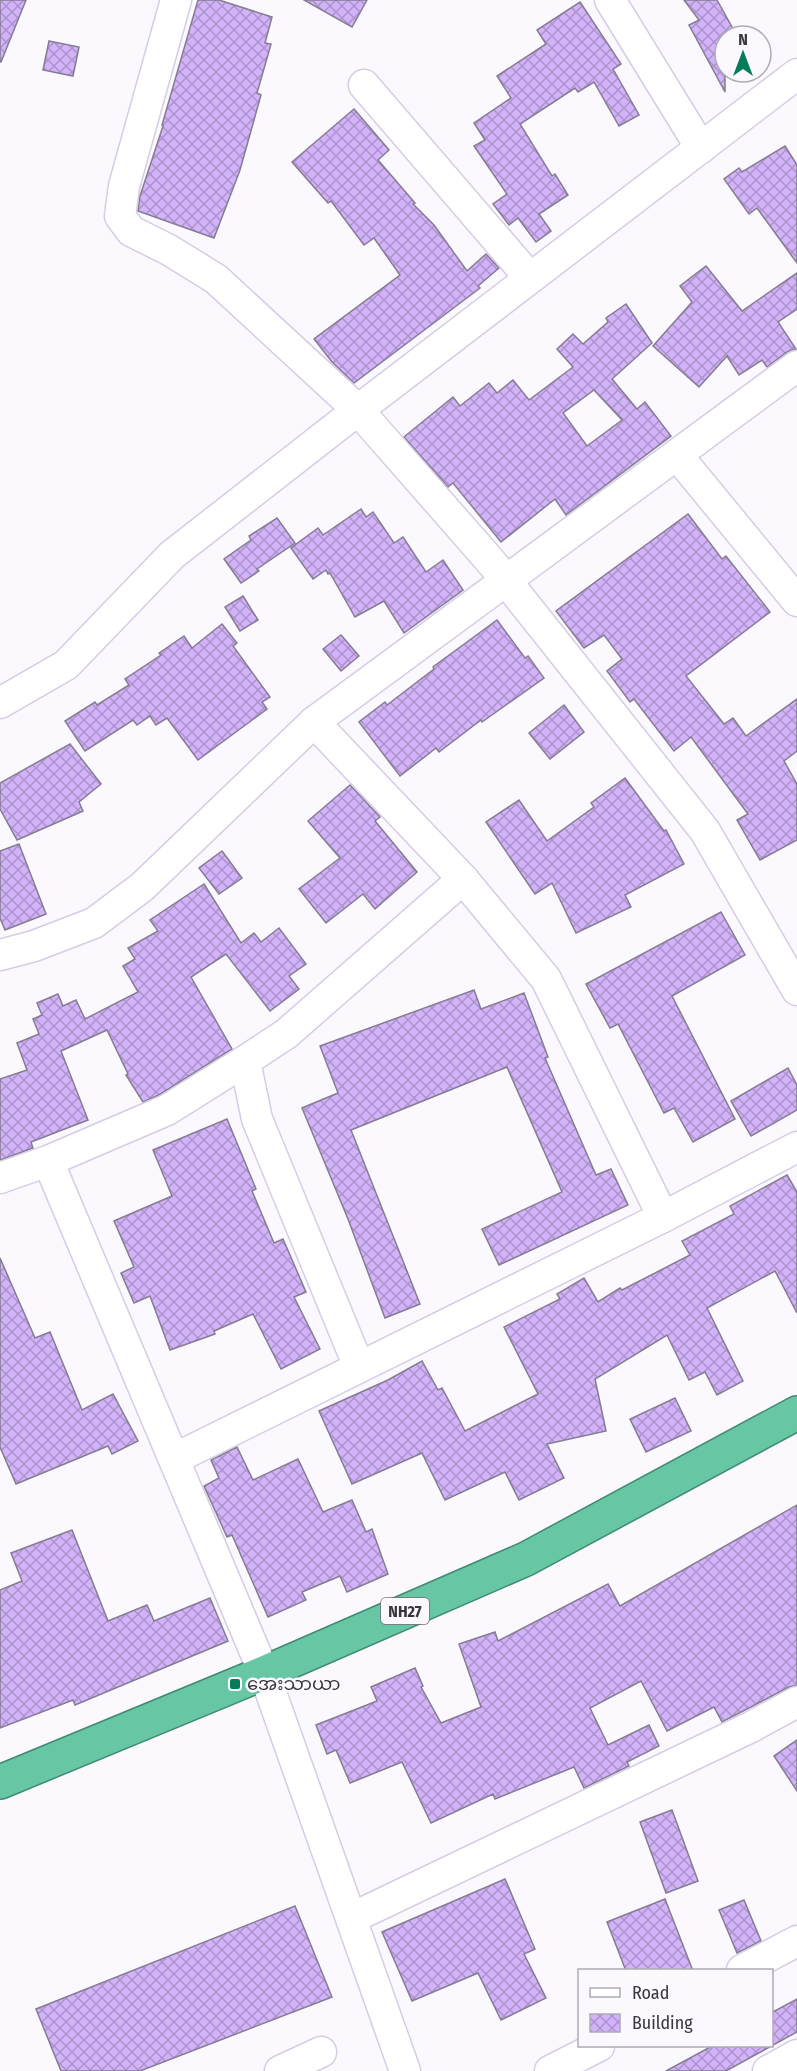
<svg xmlns="http://www.w3.org/2000/svg" width="797" height="2071" viewBox="0 0 797 2071" font-family="'Fira Sans Condensed','Noto Sans Myanmar',sans-serif">
  <style>
    .building { fill: url(#building-cross-hatch); stroke: #857c92; stroke-width: 1.5; fill-rule: evenodd }
    .lines { fill: none; stroke-linecap: round; stroke-linejoin: round }
    .minor-casing { stroke: #d6cce4; stroke-width: 33 }
    .trunk-casing { stroke: #3f8a72; stroke-width: 36 }
    .minor { stroke: #fff; stroke-width: 30 }
    .trunk { stroke: #67c6a4; stroke-width: 33 }
    .poi-dot { fill: #047c5a; stroke: #fbf9fe; stroke-width: 2 }
    .labels { text-anchor: middle; stroke-width: 5; stroke-linejoin: round; paint-order: stroke }
    .shield { fill: #fbf9fe; stroke: #747078; stroke-width: 1.5 }
    .shield-label { font-size: 16px; font-weight: bold; fill: #3a363f }
    .poi-label { font-size: 18px; fill: #3a363f; stroke: #fbf9fe; text-anchor: start }
  </style>
  <defs>
    <pattern id="building-cross-hatch" width="8" height="8" patternUnits="userSpaceOnUse" patternTransform="scale(1.5)"><rect width="8" height="8" fill="#d2b3f9"/><path d="M0 0l8 8M0 8l8-8" fill="none" stroke="#ab92cb"/></pattern>
  </defs>
  <rect width="100%" height="100%" fill="#fbf9fe"/>
  <g class="building">
    <polygon points="0,0 26,0 1,62 0,62"/>
    <polygon points="198,0 219,0 272,17 265,43 271,44 257,93 261,95 240,170 214,238 138,211 140,196 163,126 162,125"/>
    <polygon points="304,0 367,0 352,27"/>
    <polygon points="684,0 717,0 737,36 725,36 725,92 689,25 699,20"/>
    <polygon points="580,2 621,64 613,69 639,115 619,126 594,82 578,92 575,88 520,124 552,176 555,174 568,195 539,214 551,231 536,242 518,218 509,225 493,204 507,194 474,146 485,140 474,123 511,98 497,76 546,44 537,30"/>
    <polygon points="49,41 79,47 73,76 43,70"/>
    <polygon points="354,109 389,150 378,160 415,203 413,204 434,225 467,271 486,254 499,268 478,286 480,288 354,383 332,362 314,339 400,275 374,238 364,245 331,201 328,203 292,162"/>
    <polygon points="785,146 797,165 797,263 757,208 749,214 724,179 739,168 742,172"/>
    <polygon points="706,266 742,311 797,273 797,309 778,322 796,349 787,352 767,367 762,360 739,375 727,356 699,387 653,346 692,302 680,286"/>
    <path d="M626,304l26,39 -40,36 25,30 8,-7 26,34 -105,79 -11,-16 -54,43 -48,-59 -5,4 -44,-50 49,-40 7,9 29,-23 8,10 16,-13 16,20 44,-33 -16,-18 16,-15 10,10 25,-22 -2,-4zM594,390l28,30 -35,26 -24,-33z"/>
    <polygon points="361,509 366,517 373,512 394,543 403,537 426,572 443,560 463,590 404,633 384,601 355,617 330,573 328,574 326,570 313,579 291,548 318,528 323,535"/>
    <polygon points="688,514 722,559 726,556 770,612 686,676 724,724 733,718 746,736 797,699 797,751 784,761 797,784 797,840 760,860 737,820 748,814 691,737 674,751 634,699 630,702 607,671 622,659 604,635 584,648 556,611"/>
    <polygon points="277,518 295,543 257,569 259,571 241,583 224,559 251,540 249,536"/>
    <polygon points="243,596 258,620 240,631 225,607"/>
    <polygon points="497,620 525,658 528,656 544,678 482,722 481,720 439,752 436,748 400,776 359,722 385,702 387,705 434,669 433,667"/>
    <polygon points="222,624 237,643 233,646 270,697 262,702 267,709 198,760 167,718 156,725 150,716 137,725 133,720 85,751 65,721 95,702 97,705 129,685 125,679 161,655 159,653 184,636 192,648"/>
    <polygon points="341,635 359,656 341,671 323,649"/>
    <polygon points="564,705 584,732 550,759 529,733"/>
    <polygon points="70,744 101,784 79,802 83,811 17,840 0,809 0,783"/>
    <polygon points="625,778 664,831 666,830 684,864 625,895 631,907 576,933 552,883 535,894 486,822 519,800 547,841 594,807 591,803"/>
    <polygon points="350,785 380,817 375,821 417,872 375,909 363,894 326,923 299,889 340,858 308,821"/>
    <polygon points="19,844 46,914 5,930 0,918 0,851"/>
    <polygon points="222,851 242,878 219,894 199,868"/>
    <polygon points="204,884 241,943 254,933 261,942 279,928 306,964 289,976 299,989 270,1011 226,954 191,977 232,1049 159,1095 143,1102 126,1075 128,1074 107,1030 61,1051 88,1120 31,1142 33,1148 0,1160 0,1079 27,1070 17,1043 39,1034 33,1019 42,1015 37,1003 58,994 63,1006 76,1000 85,1019 138,992 123,966 135,959 128,948 158,931 150,920"/>
    <polygon points="721,912 745,955 672,996 735,1119 693,1142 674,1108 664,1113 618,1024 610,1028 586,984"/>
    <polygon points="474,990 481,1009 524,993 548,1057 545,1058 596,1175 611,1169 628,1205 499,1265 482,1229 562,1192 507,1067 351,1130 420,1304 385,1318 348,1219 302,1108 338,1093 320,1046"/>
    <polygon points="788,1068 797,1085 797,1110 751,1136 731,1101"/>
    <polygon points="227,1119 256,1189 252,1191 274,1243 283,1239 306,1292 294,1297 320,1349 281,1369 253,1314 214,1331 215,1334 170,1350 150,1296 134,1303 121,1273 134,1267 114,1221 172,1196 153,1150"/>
    <polygon points="787,1175 797,1192 797,1313 775,1271 707,1308 743,1381 717,1395 705,1372 689,1380 667,1335 595,1379 606,1431 547,1444 564,1478 519,1500 505,1472 445,1500 422,1453 352,1484 319,1411 388,1380 422,1361 438,1390 442,1388 465,1431 538,1394 504,1327 560,1299 557,1294 584,1278 598,1302 620,1288 622,1290 690,1255 682,1241 734,1214 730,1206"/>
    <polygon points="0,1258 35,1338 50,1332 82,1410 113,1394 138,1441 112,1454 108,1446 16,1484 0,1447"/>
    <polygon points="675,1398 691,1431 646,1452 630,1419"/>
    <polygon points="237,1447 253,1480 298,1459 323,1512 352,1500 366,1532 372,1529 388,1574 347,1592 340,1576 302,1592 306,1600 268,1617 232,1535 227,1537 204,1486 219,1478 211,1460"/>
    <polygon points="797,1505 797,1685 789,1687 722,1722 714,1707 667,1731 641,1681 590,1708 608,1745 649,1725 659,1746 627,1762 629,1766 584,1788 574,1767 495,1799 493,1794 431,1823 402,1762 350,1783 336,1750 327,1754 316,1725 377,1701 371,1687 415,1668 423,1686 421,1687 441,1723 481,1707 459,1644 495,1632 498,1641 608,1584 620,1606"/>
    <polygon points="72,1530 108,1621 147,1605 154,1621 210,1598 228,1641 75,1705 73,1700 0,1728 0,1590 22,1581 11,1553"/>
    <polygon points="797,1740 797,1791 774,1756"/>
    <polygon points="672,1810 698,1881 666,1893 640,1822"/>
    <polygon points="505,1879 535,1949 524,1954 546,1998 501,2020 478,1973 412,2001 382,1932"/>
    <polygon points="665,1899 693,1971 626,1971 607,1922"/>
    <polygon points="744,1900 761,1941 737,1953 719,1910"/>
    <polygon points="295,1906 332,1997 140,2071 61,2071 36,2009"/>
    <polygon points="797,1999 797,2032 726,2071 666,2071 712,2046 771,2046 771,2013"/>
  </g>
  <g class="lines">
    <g class="minor-casing">
      <g id="minor">
        <polyline points="176,0 124,186 120,216 131,231 169,250 216,279 358,410 492,563 705,831 797,990"/>
        <polyline points="610,0 701,148"/>
        <polyline points="364,85 530,278"/>
        <polyline points="677,455 797,601"/>
        <polyline points="0,703 66,665 172,555 358,410 797,74"/>
        <polyline points="314,722 463,879 546,979 663,1217"/>
        <polyline points="0,955 34,946 94,923 142,887 314,722 797,366"/>
        <polyline points="245,1061 257,1119 359,1367"/>
        <polyline points="48,1161 264,1673 405,2071"/>
        <polyline points="0,1178 48,1161 167,1110 245,1061 286,1034 463,879"/>
        <polyline points="174,1459 663,1217 797,1147"/>
        <polyline points="352,1918 751,1727 797,1702"/>
        <polyline points="742,1970 797,1941"/>
        <polyline points="280,2071 321,2052"/>
        <polyline points="550,2071 599,2046"/>
        <polyline points="768,2071 797,2055"/>
      </g>
    </g>
    <g class="trunk-casing">
      <polyline id="trunk" points="0,1782 264,1673 526,1559 797,1413"/>
    </g>
    <use href="#minor" class="minor"/>
    <use href="#trunk" class="trunk"/>
  </g>
  <rect class="poi-dot" x="229" y="1678" width="12" height="12" rx="3"/>
  <g class="labels">
    <rect class="shield" x="381" y="1598" width="48" height="26" rx="4.5"/>
    <g class="shield-label">
      <text x="405" y="1617">NH27</text>
    </g>
    <g class="poi-label">
      <text x="247" y="1690">အေးသာယာ</text>
    </g>
  </g>
  <rect x="578" y="1969" width="195" height="78" fill="#fbf9fe" stroke="#aeabb2" stroke-width="1.5"/>
  <rect x="590" y="1988" width="30" height="9" fill="#ffffff" stroke="#aeabb2" stroke-width="1.5"/>
  <text x="632" y="1999" font-size="18" fill="#3a363f">Road</text>
  <rect x="590" y="2014" width="30" height="18" fill="url(#building-cross-hatch)" stroke="#aeabb2" stroke-width="1.5"/>
  <text x="632" y="2029" font-size="18" fill="#3a363f">Building</text>
  <g transform="translate(743 54)"><circle r="28" fill="#fbf9fe" stroke="#aeabb2" stroke-width="1.5"/>
  <path d="M0-4.5L10 22L0 15L-10 22Z" fill="#047c5a"/>
  <text y="-9" font-size="16" font-weight="bold" text-anchor="middle" fill="#3a363f">N</text>
  </g>
</svg>
